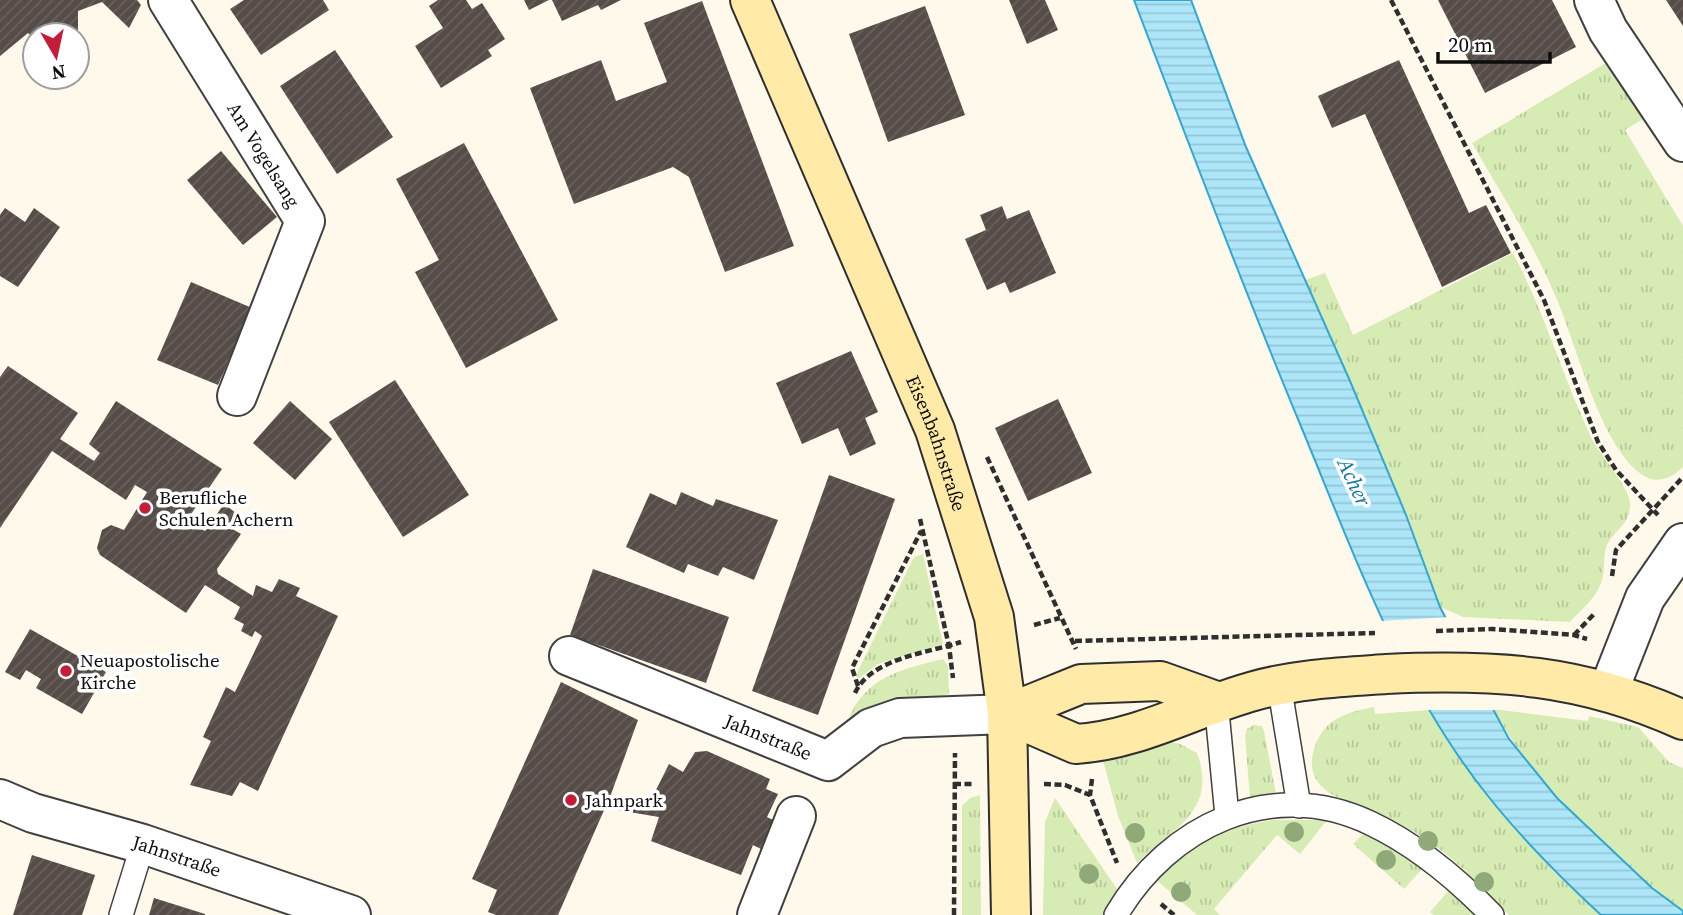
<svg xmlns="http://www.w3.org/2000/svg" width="1683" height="915" viewBox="0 0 1683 915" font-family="'Source Serif 4',serif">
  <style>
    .grass { fill: url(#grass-tufts) }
    .water { fill: url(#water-rules); stroke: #31a7d4; stroke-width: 2 }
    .pier { fill: #fff9ec }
    .building { fill: url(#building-hatch) }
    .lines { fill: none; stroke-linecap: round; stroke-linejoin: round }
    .lane-casing { stroke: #404040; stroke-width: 26 }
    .street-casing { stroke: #404040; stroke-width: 42 }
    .secondary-casing { stroke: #2f2f2f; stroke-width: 42 }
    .path { stroke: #2f2f2f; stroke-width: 4.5; stroke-dasharray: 7 3.5; stroke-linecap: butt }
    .lane { stroke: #fff; stroke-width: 23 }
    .street { stroke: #fff; stroke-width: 38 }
    .secondary { stroke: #ffeba7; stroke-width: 38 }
    .tree { fill: #8fa978 }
    .poi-dot { fill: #c41d39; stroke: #fff; stroke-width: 2.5 }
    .labels { text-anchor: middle; stroke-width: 7; stroke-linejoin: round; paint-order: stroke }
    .street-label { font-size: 19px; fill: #0d0d0d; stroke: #fff }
    .poi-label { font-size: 19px; fill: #0d0d0d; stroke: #fff; text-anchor: start }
    .water-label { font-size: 21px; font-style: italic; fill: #0f75a5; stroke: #fff }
  </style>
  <defs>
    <pattern id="grass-tufts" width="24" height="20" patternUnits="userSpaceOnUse" patternTransform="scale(1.75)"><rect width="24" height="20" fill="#d7ebb4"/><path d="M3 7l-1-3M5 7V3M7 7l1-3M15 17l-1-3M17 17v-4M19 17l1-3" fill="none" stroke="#b7c89a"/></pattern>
    <pattern id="water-rules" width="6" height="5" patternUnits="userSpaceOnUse" patternTransform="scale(1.75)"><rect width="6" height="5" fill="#aee6f9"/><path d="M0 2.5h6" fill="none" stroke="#94c4d4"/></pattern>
    <pattern id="building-hatch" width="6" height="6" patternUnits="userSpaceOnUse" patternTransform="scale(1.75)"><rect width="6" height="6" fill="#564c48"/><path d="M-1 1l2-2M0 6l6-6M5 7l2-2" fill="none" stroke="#69615e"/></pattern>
  </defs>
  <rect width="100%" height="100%" fill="#fff9ec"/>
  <g class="grass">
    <path d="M1614,58l34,58 -23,14 58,96v241c-12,12 -27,18 -42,7 -42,-30 -65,-133 -87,-181 -22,-52 -54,-101 -82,-150z"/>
    <path d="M1513,253c32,60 50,125 79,186 9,17 37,48 38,64 1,20 -13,25 -22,40 -5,10 -3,22 -5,32 -3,20 -20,33 -33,47l-107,-5 -23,-10 -34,-92 -101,-235 20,-7 28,62z"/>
    <polygon points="923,554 943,644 878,664 858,679 856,675 914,557"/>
    <path d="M943,659l5,7 1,28 -58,13 -37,18 -6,-4c16,-44 54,-52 95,-62z"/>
    <path d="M1374,707l1,7 55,-4 57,85 69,79 45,41h-92c-24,-24 -47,-50 -75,-70 -15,-11 -33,-21 -50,-29 -31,-14 -86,-21 -69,-70 10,-28 33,-34 59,-39z"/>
    <path d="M1493,709l95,12 1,-5 49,11 31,35 14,6v143c-73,-54 -145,-122 -190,-202z"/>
    <polygon points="1254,725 1262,726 1264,731 1276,794 1250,798 1245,736 1247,729"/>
    <path d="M1167,741l13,3 17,9c21,58 -24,76 -60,110l-19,-47 -15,-56z"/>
    <polygon points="980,795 981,915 962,915 962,806 970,798"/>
    <polygon points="1055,798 1117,889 1103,915 1043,915 1045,822"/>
    <path d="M1274,820h53l-27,34 -23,-19 -63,74 6,6h-23l-43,-37c38,-33 68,-51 120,-58z"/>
    <polygon points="1364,833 1423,868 1404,889 1353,844"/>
    <polygon points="1450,889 1476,915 1434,915 1430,912"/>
  </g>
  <path class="water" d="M1134,0h57l55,147 104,234 56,134 34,92 53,102 16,30 48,59 95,90 31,23v4h-82c-40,-37 -79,-76 -113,-119 -87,-108 -135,-245 -188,-372 -58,-140 -112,-282 -166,-424z"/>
  <polygon class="pier" points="1450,617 1497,710 1426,710 1381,621"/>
  <g class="building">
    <polygon points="0,0 137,0 141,5 129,28 102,2 78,11 78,30 73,35 35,35 35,40 28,33 0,56"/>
    <polygon points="244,0 323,0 329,10 261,55 230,9"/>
    <polygon points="438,0 466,0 472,9 482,3 505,39 488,50 492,56 441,88 415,46 443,28 429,6"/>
    <polygon points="524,0 549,0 529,10"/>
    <polygon points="552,0 621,0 601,10 598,5 562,21"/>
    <polygon points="1009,0 1045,0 1058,30 1027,44"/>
    <polygon points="1438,0 1552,0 1576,47 1485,93"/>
    <polygon points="1666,0 1683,0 1683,26"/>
    <polygon points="702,1 794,246 725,272 689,177 673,167 574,204 530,88 601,60 616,101 667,82 644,23"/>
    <polygon points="925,6 965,115 888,142 849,34"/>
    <polygon points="335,50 393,137 337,174 280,86"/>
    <polygon points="1399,60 1469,213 1486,205 1511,253 1442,287 1365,114 1332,128 1318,96"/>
    <polygon points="464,143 558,320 466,368 415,272 439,260 396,179"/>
    <polygon points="221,151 277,217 243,245 187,180"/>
    <polygon points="1002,206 1007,219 1029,210 1056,273 1010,293 1005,282 987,290 965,239 986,230 980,215"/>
    <polygon points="5,208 25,222 34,208 60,227 18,287 0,276 0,215"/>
    <polygon points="191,282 252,308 218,385 157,360"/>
    <polygon points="851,351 878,412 865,418 876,444 850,456 838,428 802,444 776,383"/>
    <polygon points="8,366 78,413 60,439 94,461 100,453 89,444 116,401 222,469 187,520 205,531 224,504 240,516 231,528 241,534 217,569 218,574 253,596 256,585 272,592 279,579 300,588 296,596 338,616 258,791 240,782 232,796 190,785 211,741 203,737 226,687 235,692 262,636 255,631 252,637 241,631 244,624 234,619 240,607 205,585 186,613 100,555 97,548 102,530 111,525 124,530 147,492 135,485 126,500 52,451 0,528 0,377"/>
    <polygon points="395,380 469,495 403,537 329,422"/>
    <polygon points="1058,399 1092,473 1028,501 995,428"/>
    <polygon points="290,401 332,439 295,480 253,443"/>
    <polygon points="829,475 895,499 818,715 752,691"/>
    <polygon points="681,492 713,506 716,499 778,520 754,580 723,567 718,576 688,564 684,573 626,547 650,493 676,505"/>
    <polygon points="593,569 729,617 706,683 570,635"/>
    <polygon points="30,629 106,672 82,714 36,688 41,679 26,670 20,680 5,672"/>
    <polygon points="561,682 638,720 610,797 657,803 655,792 669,764 683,772 695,752 707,751 770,779 766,789 778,794 767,817 773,820 761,849 753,845 741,875 651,841 659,817 605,808 558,915 496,915 488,912 497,890 472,879"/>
    <polygon points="32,855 95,875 82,915 13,915"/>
    <polygon points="154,898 205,914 205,915 149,915"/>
  </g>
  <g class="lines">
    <g class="lane-casing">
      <g id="lane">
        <polyline points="1279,684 1299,806"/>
        <polyline points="1216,701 1227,816"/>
        <polyline points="121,915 143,844"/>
        <path d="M1116,915c52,-89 155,-139 254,-92 47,22 86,55 122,92"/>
      </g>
    </g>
    <g class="street-casing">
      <g id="street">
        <path id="s1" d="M168,0l137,221 -68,175"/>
        <polyline points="1594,0 1608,30 1683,142"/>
        <path id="s2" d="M569,656l259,105 43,-33 29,-10 107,-4"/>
        <polyline points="1608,692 1645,598 1683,543"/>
        <path id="s3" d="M0,799l33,14 110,31 208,71"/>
        <polyline points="757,915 796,816"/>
      </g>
    </g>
    <g class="secondary-casing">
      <g id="secondary">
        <path id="s4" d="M750,0l185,430 59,187 13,97 4,201"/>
        <path d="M1007,714l69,30c63,-4 119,-37 178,-53 43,-12 88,-14 132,-17 110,-5 195,0 297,46"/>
        <polyline points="1007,714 1081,684 1160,681 1216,701"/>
      </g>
    </g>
    <g class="path">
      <polyline points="1391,0 1544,300 1598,442 1616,470 1658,515"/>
      <polyline points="987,457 1076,649"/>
      <polyline points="920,519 949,646 953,678"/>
      <polyline points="1612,576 1616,550 1683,477"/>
      <polyline points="1034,625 1060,618"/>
      <polyline points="1436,631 1492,629 1574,635 1587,639"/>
      <polyline points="1574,635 1595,613"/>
      <polyline points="1075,641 1375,633"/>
      <polyline points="858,686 852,668 921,531"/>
      <path d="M855,693c16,-35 73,-40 106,-51"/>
      <polyline points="1092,779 1090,795 1117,863"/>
      <polyline points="954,784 973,784"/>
      <polyline points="1044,784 1065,785 1090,795"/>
      <polyline points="1161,904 1174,915"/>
      <polyline points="954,915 955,753"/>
    </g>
    <use href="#lane" class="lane"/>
    <use href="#street" class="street"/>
    <use href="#secondary" class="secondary"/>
  </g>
  <g class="tree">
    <circle cx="1294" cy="832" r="10"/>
    <circle cx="1135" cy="833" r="10"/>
    <circle cx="1428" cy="841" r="10"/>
    <circle cx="1386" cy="860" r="10"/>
    <circle cx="1089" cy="874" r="10"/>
    <circle cx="1484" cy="882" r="10"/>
    <circle cx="1181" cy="892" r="10"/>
  </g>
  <g class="poi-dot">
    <circle cx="145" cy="508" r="7"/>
    <circle cx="66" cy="671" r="7"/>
    <circle cx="571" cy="800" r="7"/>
  </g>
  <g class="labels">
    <g class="street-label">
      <text dy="7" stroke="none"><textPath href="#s1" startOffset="182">Am Vogelsang</textPath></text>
      <text dy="7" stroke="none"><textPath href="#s4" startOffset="481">Eisenbahnstraße</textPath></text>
      <text dy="7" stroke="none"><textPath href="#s2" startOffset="215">Jahnstraße</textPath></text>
      <text dy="7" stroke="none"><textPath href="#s3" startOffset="186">Jahnstraße</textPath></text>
    </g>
    <g class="poi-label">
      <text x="159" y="504">Berufliche<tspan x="159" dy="22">Schulen Achern</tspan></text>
      <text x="80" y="667">Neuapostolische<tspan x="80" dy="22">Kirche</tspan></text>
      <text x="585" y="807">Jahnpark</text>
    </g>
    <g class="water-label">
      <text transform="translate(1354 482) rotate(65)" y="7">Acher</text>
    </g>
  </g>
  <g transform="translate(56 56) rotate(171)"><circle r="33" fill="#ffffff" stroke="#9e9e9e" stroke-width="2"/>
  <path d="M0-5L12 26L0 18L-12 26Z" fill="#c41d39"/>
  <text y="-10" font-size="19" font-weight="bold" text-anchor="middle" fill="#0d0d0d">N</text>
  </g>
  <path d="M1438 52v10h112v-10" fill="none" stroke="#0d0d0d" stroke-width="3.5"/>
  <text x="1448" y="52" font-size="21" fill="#0d0d0d" stroke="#ffffff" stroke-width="5" paint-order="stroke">20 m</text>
</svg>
